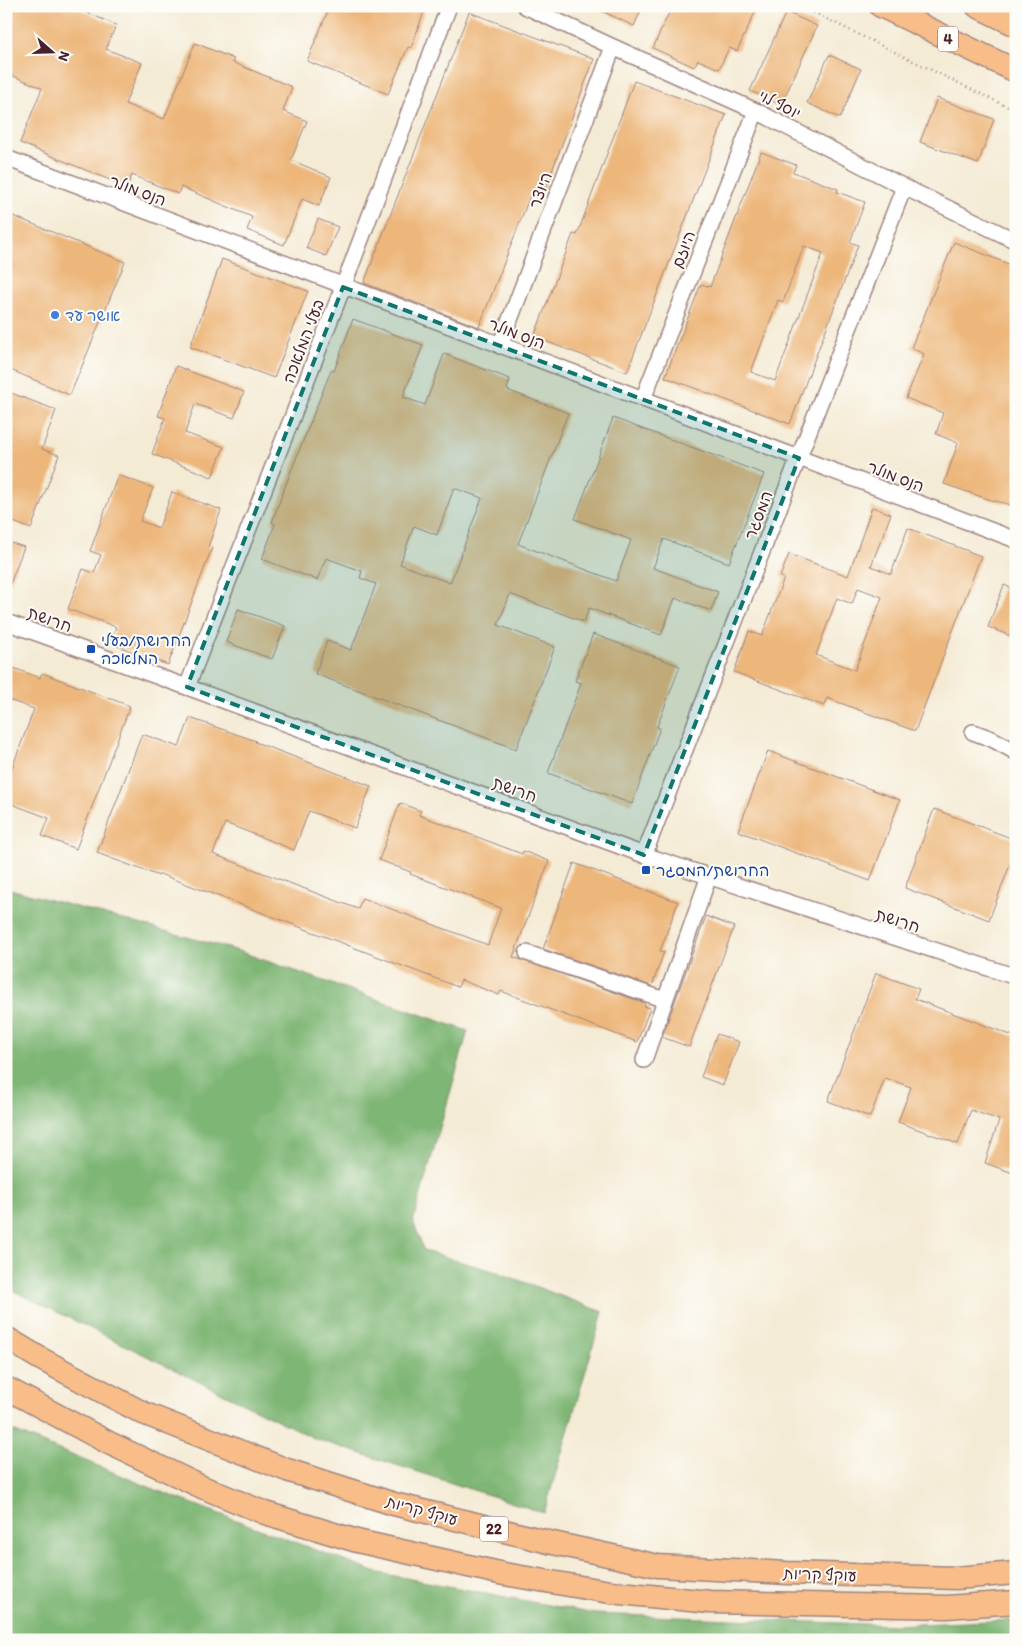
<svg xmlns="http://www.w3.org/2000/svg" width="1022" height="1646" viewBox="0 0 1022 1646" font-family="Itim,'Playpen Sans Hebrew',sans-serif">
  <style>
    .forest { fill: #7eb674; stroke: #646a50 }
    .building { fill: #edb77c; fill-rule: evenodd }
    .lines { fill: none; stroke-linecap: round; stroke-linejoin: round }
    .minor-casing { stroke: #9f8580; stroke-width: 18 }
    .highway-casing { stroke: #9f8580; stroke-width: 25 }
    .path { stroke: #9f8580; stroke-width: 2.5; stroke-dasharray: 1 4; stroke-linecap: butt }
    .minor { stroke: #fff; stroke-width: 15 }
    .highway { stroke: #f8bd89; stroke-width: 22 }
    .marked { fill: #0f766e; fill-opacity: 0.2; stroke: #0f766e; stroke-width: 4; stroke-dasharray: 10 6; stroke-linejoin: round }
    .shop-dot { fill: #3f7fe0; stroke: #fdfcf7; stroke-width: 2 }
    .transit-dot { fill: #1a4fb4; stroke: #fdfcf7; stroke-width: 2 }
    .labels { text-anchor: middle; stroke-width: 4; stroke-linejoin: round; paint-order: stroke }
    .shield { fill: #fdfcf7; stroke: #806168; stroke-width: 1 }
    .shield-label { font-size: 15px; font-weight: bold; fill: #4a1f2b }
    .street-label { font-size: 16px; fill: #4a1f2b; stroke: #fdfcf7 }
    .shop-label { font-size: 16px; fill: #366cbe; stroke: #fdfcf7; text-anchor: start }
    .transit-label { font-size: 16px; fill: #164399; stroke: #fdfcf7; text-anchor: start }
  </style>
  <rect width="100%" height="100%" fill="#fdfcf7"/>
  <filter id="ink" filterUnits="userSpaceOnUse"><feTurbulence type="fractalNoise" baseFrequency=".02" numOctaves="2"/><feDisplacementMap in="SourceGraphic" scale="10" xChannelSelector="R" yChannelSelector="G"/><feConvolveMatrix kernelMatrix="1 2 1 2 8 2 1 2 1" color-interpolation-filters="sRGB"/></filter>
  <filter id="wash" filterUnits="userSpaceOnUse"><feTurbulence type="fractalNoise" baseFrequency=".0096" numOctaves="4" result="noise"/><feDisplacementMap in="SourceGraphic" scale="20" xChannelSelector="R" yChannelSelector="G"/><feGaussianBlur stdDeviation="1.12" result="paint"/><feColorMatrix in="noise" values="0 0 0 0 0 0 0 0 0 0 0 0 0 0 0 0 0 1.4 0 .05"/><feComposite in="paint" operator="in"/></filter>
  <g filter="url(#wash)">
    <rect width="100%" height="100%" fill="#f4ebd5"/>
    <g class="forest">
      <polygon points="6,888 235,950 468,1031 413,1221 424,1251 500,1273 603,1312 544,1513 316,1439 6,1287"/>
      <polygon points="6,1428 156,1490 374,1572 595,1614 894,1625 1016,1620 1016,1640 6,1640"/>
    </g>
    <g id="blocks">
      <g class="building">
        <polygon points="6,6 71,6 116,25 106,49 142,63 125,104 164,119 195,43 234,59 232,62 292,87 283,111 307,121 291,160 331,177 319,206 302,199 284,245 247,230 252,217 181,187 178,194 132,175 127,187 20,143 42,88 6,73"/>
        <polygon points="330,6 426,6 411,48 408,47 388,94 307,61"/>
        <polygon points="591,6 643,6 634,26"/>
        <polygon points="672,6 748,6 756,10 737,51 729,48 719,69 698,60 694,67 653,48"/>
        <polygon points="469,12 594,59 541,200 530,196 479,327 364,283"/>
        <polygon points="786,12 817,26 781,105 750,91"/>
        <polygon points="829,55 861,69 840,118 807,103"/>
        <polygon points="634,81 726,115 627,372 534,337 573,234 577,235"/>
        <polygon points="937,98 994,119 978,164 920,142"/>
        <path d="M761,152l35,13 -3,7 45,17 -1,3 28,10 -15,40 8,3 -68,179 -125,-47 36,-93 9,3zM804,246l19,7 -48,128 -24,-9 27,-72 5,2z"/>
        <polygon points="6,213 125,262 70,395 6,368"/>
        <polygon points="318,219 338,227 326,256 306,248"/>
        <polygon points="954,242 1016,267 1016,506 991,500 944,484 958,443 936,434 943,413 906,398 924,354 911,348"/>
        <polygon points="222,259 308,291 274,378 190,347"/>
        <path d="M353,319l70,26 -20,52 22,8 19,-51 66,25 -3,11 61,23 -50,131 98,37 15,-41 -56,-21 38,-101 151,56 -35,89 -65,-24 -11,29 65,24 -7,19 -36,-13 -14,37 -72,-27 -5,14 -74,-28 -12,31 57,22 -39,102 -201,-75 12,-33 24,9 25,-66 -16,-6 2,-7 -36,-13 -9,22 -55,-21 13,-35 -3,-2 16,-43 43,-109 3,1zM454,488l28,10 -32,85 -50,-19 14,-38 23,9z"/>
        <polygon points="176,366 244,392 234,418 195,404 185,433 224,447 212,477 152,454 165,418 158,416"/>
        <polygon points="6,391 56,410 42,449 59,455 31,529 6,519"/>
        <polygon points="118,475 153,488 140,521 159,528 172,492 221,510 208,547 212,548 168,665 110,643 116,627 68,609 83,569 94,573 101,555 90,551"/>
        <path d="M872,507l19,7 -20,52 20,8 17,-46 73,28 -66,175 -88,-33 -3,8 -90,-34 15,-41 13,5 22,-58 -4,-1 9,-23 59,22zM858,588l24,9 -27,73 -39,-15 21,-57 15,6z"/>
        <polygon points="6,541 24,547 7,592 6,592"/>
        <polygon points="1004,585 1016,590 1016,638 988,627"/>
        <polygon points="238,609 285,626 272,659 226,642"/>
        <polygon points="593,634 680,666 657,727 660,728 632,804 548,773 581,683 575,681"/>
        <polygon points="6,665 40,678 42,673 130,706 76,849 42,836 49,818 6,802 6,784 34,709 6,699"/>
        <polygon points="190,718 256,741 255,742 371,786 355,828 309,811 294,850 225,823 213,854 358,909 362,898 488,945 501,908 410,874 411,872 379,860 400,803 421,811 419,815 522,854 523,851 549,861 513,957 645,1003 644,1006 650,1008 637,1042 501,991 499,995 461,980 458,987 160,874 159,876 97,853 142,734 179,747"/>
        <polygon points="768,751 900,800 870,881 738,831"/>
        <polygon points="934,809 1016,840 1016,849 989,920 905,888"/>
        <polygon points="574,863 678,902 660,951 664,952 652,986 543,949"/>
        <polygon points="706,916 734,927 689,1047 662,1037"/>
        <polygon points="876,973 919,989 915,999 1016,1037 1016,1174 985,1163 999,1120 971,1110 958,1144 898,1122 911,1087 885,1078 870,1117 828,1101"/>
        <polygon points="717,1034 739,1042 723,1085 701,1077"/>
      </g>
    </g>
  </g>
  <g filter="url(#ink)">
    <use href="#blocks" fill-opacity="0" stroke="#9f8580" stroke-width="1"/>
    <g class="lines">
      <g class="minor-casing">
        <g id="minor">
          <polyline points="525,6 613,47 756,111 904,187 1016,241"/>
          <polyline points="6,158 1016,540"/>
          <polyline points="500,346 613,47"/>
          <polyline points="643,399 756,111"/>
          <polyline points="6,622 187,687 644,855 1016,977"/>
          <polyline points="187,687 343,287 449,6"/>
          <polyline points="973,732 992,739 1016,752"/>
          <polyline points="644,855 904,187"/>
          <polyline points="527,953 665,1000"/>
          <polyline points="644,1060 709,876"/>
        </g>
      </g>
      <g class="highway-casing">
        <g id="highway">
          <polyline points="881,6 1016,71"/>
          <polyline points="977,6 1016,25"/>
          <polyline points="6,1338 41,1359 143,1413 287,1470 394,1504 553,1543 658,1566 787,1573 956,1578 1016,1573"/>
          <polyline points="6,1388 109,1443 202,1487 265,1513 357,1541 504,1574 610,1592 710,1602 947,1607 1016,1602"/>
        </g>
      </g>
      <polyline class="path" points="800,6 1016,111"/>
      <use href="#minor" class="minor"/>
      <use href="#highway" class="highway"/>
    </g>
  </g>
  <path class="marked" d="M343,287l456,171 -155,397 -457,-168z"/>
  <circle class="shop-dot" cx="55" cy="315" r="5"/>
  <g class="transit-dot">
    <rect x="86" y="644" width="10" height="10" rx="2.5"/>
    <rect x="641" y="865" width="10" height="10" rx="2.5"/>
  </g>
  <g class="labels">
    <g class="shield">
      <rect x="938" y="26.5" width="20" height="25" rx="4"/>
      <rect x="480" y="1516.5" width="28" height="25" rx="4"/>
    </g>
    <g class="shield-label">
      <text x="948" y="44">4</text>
      <text x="494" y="1534">22</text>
    </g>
    <g class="street-label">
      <text transform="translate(780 104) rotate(27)" y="6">יוסף לוי</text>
      <text transform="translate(138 190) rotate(21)" y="6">הנס מולר</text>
      <text transform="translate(540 190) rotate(-69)" y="6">היוצר</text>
      <text transform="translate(683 249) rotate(-69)" y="6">היוזם</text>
      <text transform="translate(517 333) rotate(21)" y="6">הנס מולר</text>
      <text transform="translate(303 341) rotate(-69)" y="6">בעלי המלאכה</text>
      <text transform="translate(896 476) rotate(21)" y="6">הנס מולר</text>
      <text transform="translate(758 515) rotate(-69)" y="6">המסגר</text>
      <text transform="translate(50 619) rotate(20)" y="6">חרושת</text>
      <text transform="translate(515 789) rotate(20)" y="6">חרושת</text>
      <text transform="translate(898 920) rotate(18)" y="6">חרושת</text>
      <text transform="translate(422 1510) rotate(15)" y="6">עוקף קריות</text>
      <text transform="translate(820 1574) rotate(2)" y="6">עוקף קריות</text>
    </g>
    <g class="shop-label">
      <text x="65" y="321">אושר עד</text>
    </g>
    <g class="transit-label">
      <text x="101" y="646">החרושת/בעלי<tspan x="101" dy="18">המלאכה</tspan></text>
      <text x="656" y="876">החרושת/המסגר</text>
    </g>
  </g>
  <rect width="1022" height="1646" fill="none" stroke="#fdfcf7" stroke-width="25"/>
  <g transform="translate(52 52) rotate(110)" stroke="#fdfcf7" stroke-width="4" paint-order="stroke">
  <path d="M0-4L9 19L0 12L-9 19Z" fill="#4a1f2b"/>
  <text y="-8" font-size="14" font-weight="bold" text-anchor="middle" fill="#4a1f2b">N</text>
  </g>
</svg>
